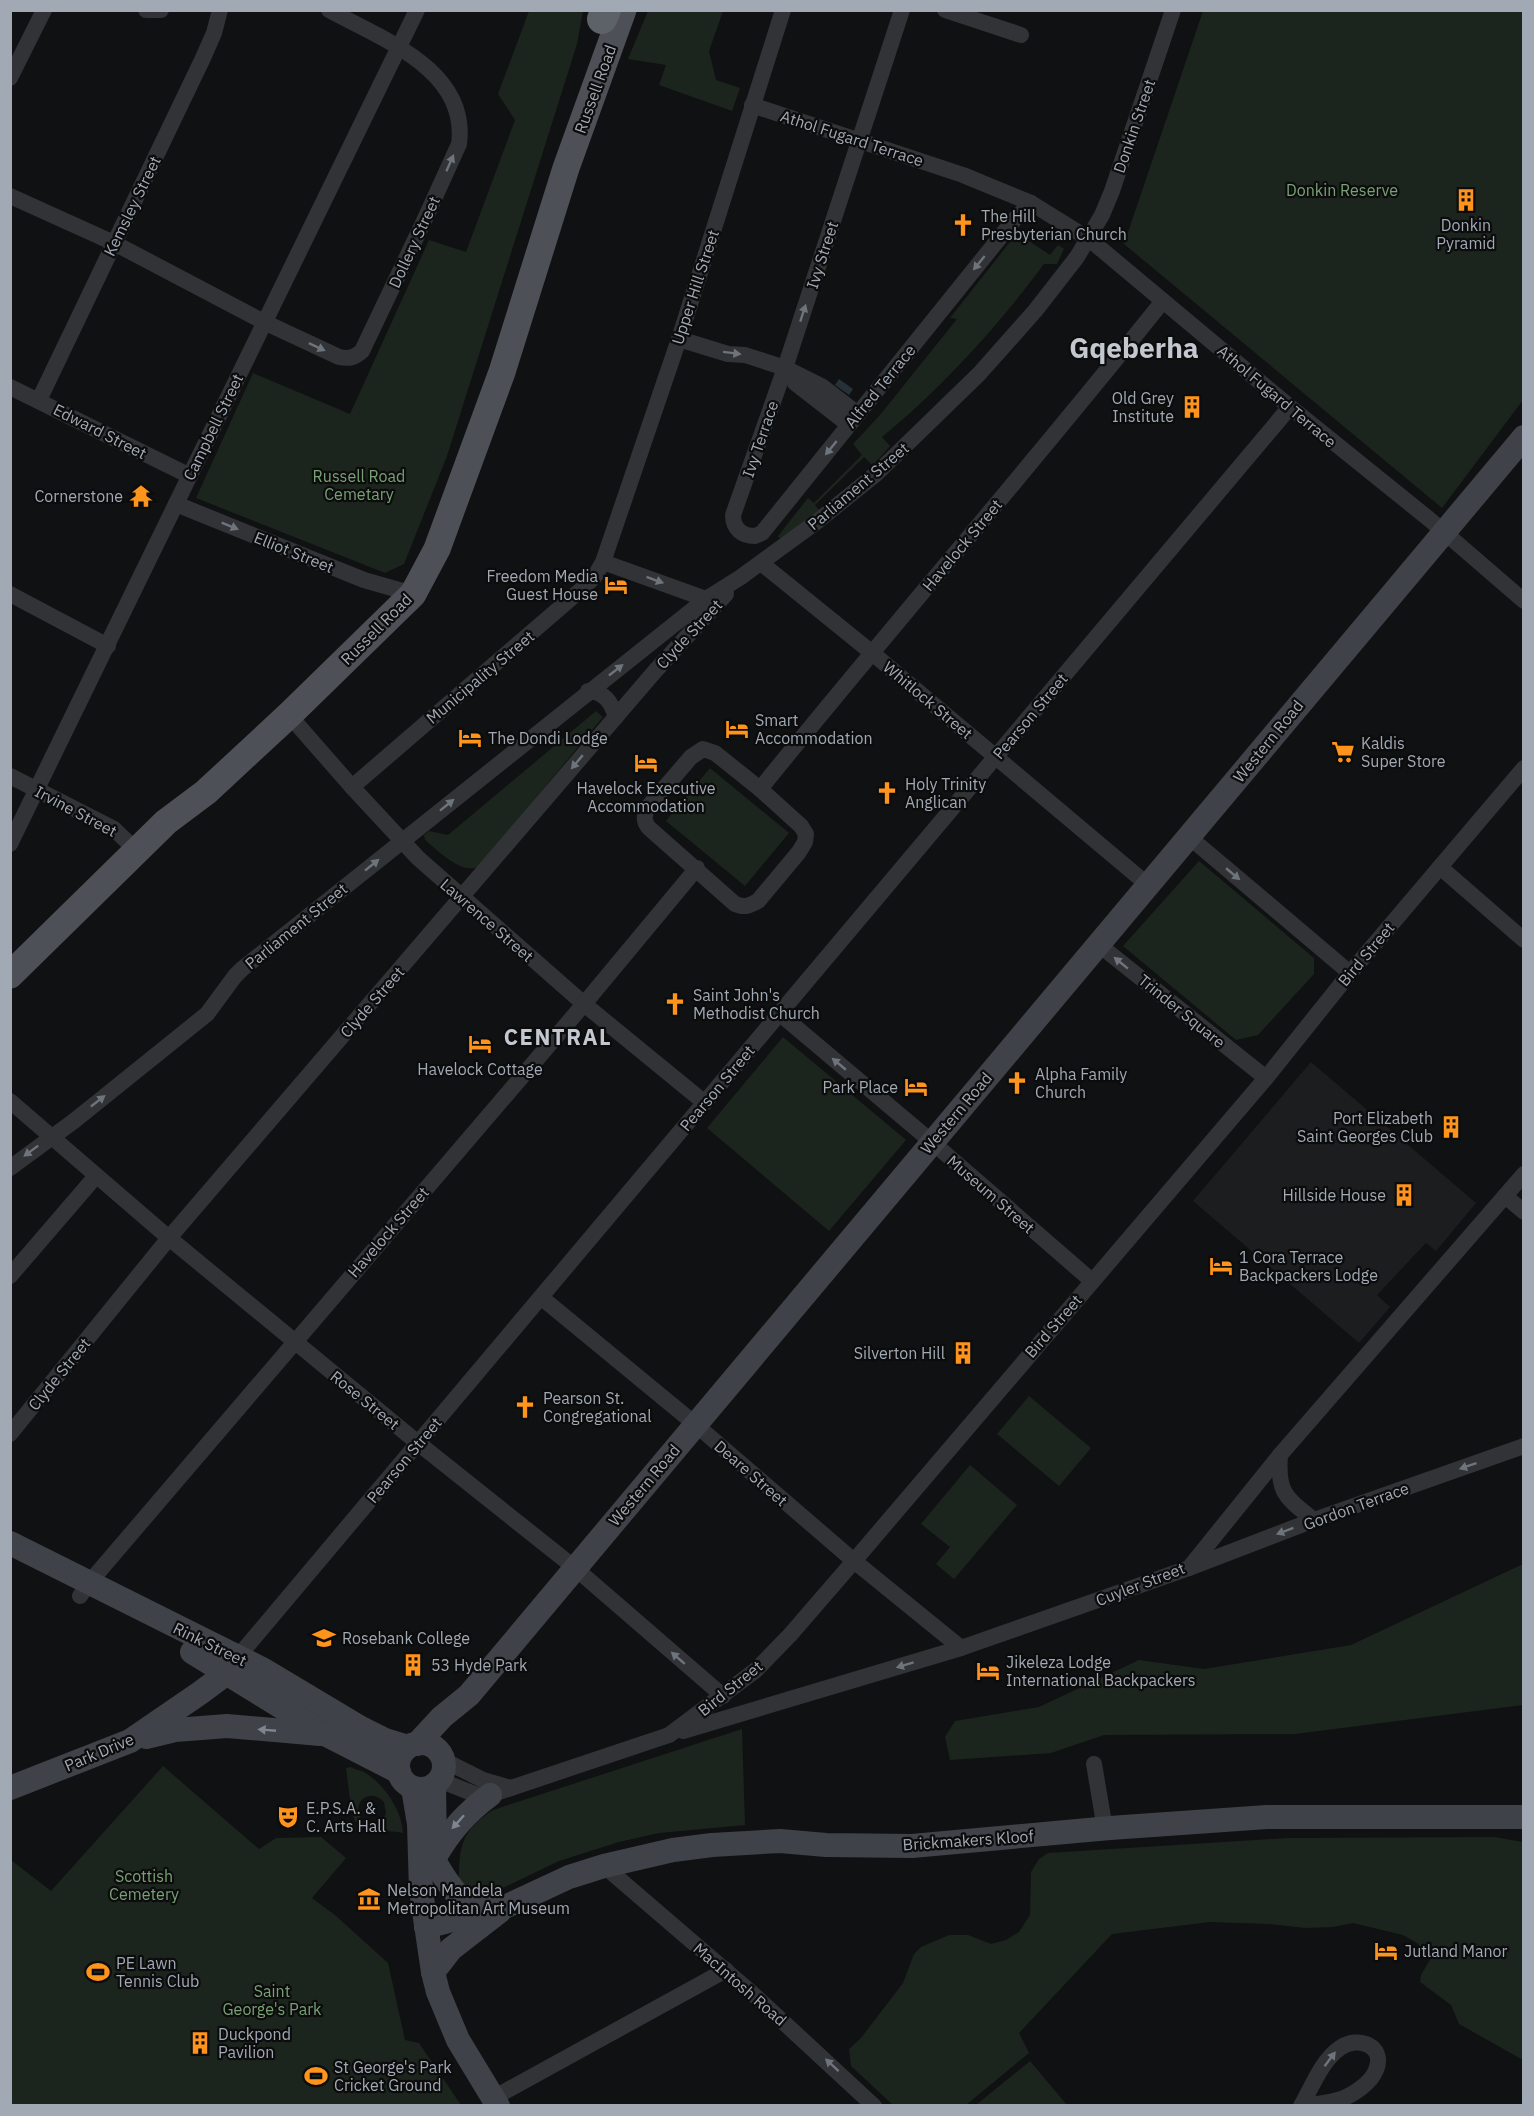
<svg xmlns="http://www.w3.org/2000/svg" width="1534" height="2116" viewBox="0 0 1534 2116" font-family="'IBM Plex Sans',sans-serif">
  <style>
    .built { fill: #1c1d1f }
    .green { fill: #1c251d }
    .water { fill: #263137 }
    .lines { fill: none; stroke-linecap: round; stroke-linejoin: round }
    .street { stroke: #313337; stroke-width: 16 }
    .secondary { stroke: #3f4248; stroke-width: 24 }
    .primary { stroke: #4d5057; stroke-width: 27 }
    .highway { stroke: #5d6269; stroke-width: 30 }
    .oneway { fill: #6e747c }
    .oneway2 { fill: #7e858e }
    .labels { text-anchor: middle; stroke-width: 4.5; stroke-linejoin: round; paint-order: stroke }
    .street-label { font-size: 16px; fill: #a0a9b4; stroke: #0c0c0d }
    .park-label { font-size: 16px; fill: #78a175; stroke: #0c0c0d }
    .poi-label { font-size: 16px; fill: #a0a9b4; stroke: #0c0c0d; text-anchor: start }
    .district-label { font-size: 22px; font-weight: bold; letter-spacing: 1.5px; fill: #c2c7d0; stroke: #0c0c0d }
    .town-label { font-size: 28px; font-weight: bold; fill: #c2c7d0; stroke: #0c0c0d }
  </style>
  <rect width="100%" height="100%" fill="#101112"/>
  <polygon class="built" points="1311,1062 1476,1203 1436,1251 1426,1243 1377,1295 1390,1307 1359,1343 1193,1201"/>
  <g class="green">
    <polygon points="529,11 583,11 577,44 447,456 404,564 385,573 196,498 253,373 350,414 429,240 466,252 515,120 498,94"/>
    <polygon points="648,11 723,11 709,51 716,80 740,88 732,111 659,85 666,65 628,59"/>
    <polygon points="1203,11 1523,11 1523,400 1442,508 1124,244"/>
    <path d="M1017,233l33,22 8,-10 6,4 -7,15h-13c-45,61 -103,125 -162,173l8,9 -15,17 -4,1 -7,-7 -49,48 4,5 -38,30 -3,-4 30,-38 6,5 48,-48 -9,-11 27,-29 77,-96 -7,-1z"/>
    <path d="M596,711l7,6 -124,149c-16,10 -41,-15 -54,-26l-1,-5 5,-4 19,4z"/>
    <polygon points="710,768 789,833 745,886 666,821"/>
    <polygon points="1199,861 1314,958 1314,974 1258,1035 1236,1040 1123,946"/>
    <polygon points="783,1037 906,1140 829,1231 707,1128"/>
    <polygon points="1029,1396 1091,1448 1059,1486 997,1434"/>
    <polygon points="970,1465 1017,1505 954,1579 936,1564 950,1547 921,1524"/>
    <polygon points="1523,1564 1523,1705 1295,1734 1104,1735 1051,1753 950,1760 945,1737 955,1721 1039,1707 1139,1660 1204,1669 1351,1645"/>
    <path d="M742,1729l3,96 -86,8 -40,9 -60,19 -71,34h-9l-20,-13c0,-36 2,-51 34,-72z"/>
    <polygon points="163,1766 259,1849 276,1838 321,1837 346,1858 312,1898 336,1916 388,1963 405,2040 419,2043 461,2105 11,2105 11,1860 51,1891"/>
    <path d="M351,1767c4,3 9,3 13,5 20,12 38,38 39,61 -14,-3 -32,-1 -44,-7l4,-5 7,3 10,-2 6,-8 -2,-12c-13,-15 -33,-1 -23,16l-5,4 -4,-7 -6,-47z"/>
    <polygon points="1494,1837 1523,1842 1523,2060 1459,2024 1451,2005 1420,1982 1421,1975 1431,1958 1417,1943 1403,1935 1353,1923 1333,1927 1305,1928 1269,1924 1210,1922 1112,1934 1019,2033 1029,2053 966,2105 893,2105 851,2066 849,2049 861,2038 903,1983 914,1954 921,1947 949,1935 968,1935 991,1944 1006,1940 1019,1932 1030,1915 1031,1872 1039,1859 1048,1853 1288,1838"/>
    <polygon points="1030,2061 1067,2105 976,2105"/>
  </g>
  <polygon class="water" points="839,379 853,389 849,395 835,385"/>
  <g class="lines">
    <g class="street">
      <polyline points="146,10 161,10"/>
      <path d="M902,10l-117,358 -52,147c0,14 9,21 22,21l7,-3 252,-313 17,-17"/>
      <polyline points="945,10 1021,35"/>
      <polyline points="10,78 44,10"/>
      <polyline points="752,105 963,175 1031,203 1089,239 1290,407 1429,519 1524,601"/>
      <path d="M10,196l104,47 150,79 75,35c10,2 15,1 23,-6l62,-130 35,-77c10,-74 -77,-105 -130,-134"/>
      <polyline points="679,339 728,354 745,355 785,368 823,387 858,414"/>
      <polyline points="795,383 849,425"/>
      <polyline points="10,387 190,476"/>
      <polyline points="39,400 203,58 214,33 220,10"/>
      <polyline points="176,504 364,580 413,594"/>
      <polyline points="603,562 706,599"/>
      <polyline points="761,563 871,652 1148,885"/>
      <polyline points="10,594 108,646"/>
      <path d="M588,691c17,1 23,11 28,26"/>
      <polyline points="289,715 352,787 418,858 584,1004 705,1103"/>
      <path d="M703,749l12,4 45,36 41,37 5,8 -1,8 -6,10 -41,49c-9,5 -13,7 -23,3l-86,-76c-6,-7 -5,-13 -1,-21l43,-50z"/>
      <polyline points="10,776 114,829 137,851"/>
      <polyline points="352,787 583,588 595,576 603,562 679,339 783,10"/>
      <path d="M760,789c133,-164 271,-323 403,-488"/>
      <polyline points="1188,836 1350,973"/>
      <polyline points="10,844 417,10"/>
      <polyline points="1440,867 1524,940"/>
      <polyline points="1098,944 1266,1078"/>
      <polyline points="780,1014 932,1142 1092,1281"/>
      <polyline points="10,1101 169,1238 418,1443 575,1568 723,1696"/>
      <polyline points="10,1168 74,1121 207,1014 235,976 242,969 706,599 741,577 819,520 876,474 979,374 1035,311 1077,257 1102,215 1112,191 1173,10"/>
      <polyline points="1505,1196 1524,1212"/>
      <polyline points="10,1276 96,1176"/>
      <polyline points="542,1298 695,1424 854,1561 961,1648"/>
      <polyline points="10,1434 169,1238 656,670 726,594"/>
      <path d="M1280,1455c-3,38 6,43 34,65"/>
      <polyline points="1189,1568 1314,1520 1524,1446"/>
      <polyline points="80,1596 89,1583 584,1004 697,868"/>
      <polyline points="237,1658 1290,407"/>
      <polyline points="683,1731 961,1648 1189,1568 1280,1455 1524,1174"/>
      <polyline points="443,1760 483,1780 511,1788"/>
      <polyline points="1094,1764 1105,1829"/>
      <polyline points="439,1780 477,1795 490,1795 669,1735 756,1670 790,1635 854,1561 1266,1078 1350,973 1524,768"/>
      <polyline points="604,1866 753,1994 874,2106"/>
      <polyline points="493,2098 726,1970"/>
      <path d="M1301,2106c11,-19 21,-46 39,-58 18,-13 46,-2 36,22 -5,13 -23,25 -35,29 -11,4 -25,5 -37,7"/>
    </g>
    <g class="secondary">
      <polyline points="10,1543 264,1670 361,1728 385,1740 408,1747"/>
      <polyline points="192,1652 325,1734 399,1772"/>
      <polyline points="146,1737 175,1730 227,1726 320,1734"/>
      <circle cx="421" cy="1766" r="23"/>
      <polyline points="417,1744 442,1717 469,1695 1524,437"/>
      <polyline points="434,1785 435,1848"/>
      <polyline points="10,1788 130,1741 200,1693 227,1673 236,1660"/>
      <polyline points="413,1788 419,1824 421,1891 433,1972 438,1992 458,2040 498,2106"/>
      <path d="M435,1857c15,-26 31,-44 55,-62"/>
      <path d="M435,1862c16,26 26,48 60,41"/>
      <polyline points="426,1927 507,1906 569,1877 604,1866 673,1850 712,1845 780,1841 826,1845 912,1846 1110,1828 1267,1817 1524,1817"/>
      <polyline points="433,1972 451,1949 500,1911"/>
    </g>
    <polyline class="primary" points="10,975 166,822 206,792 289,715 413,594 437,549 502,372 566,168 623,10"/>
    <polyline class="highway" points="602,19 606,10"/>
  </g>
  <defs><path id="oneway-solid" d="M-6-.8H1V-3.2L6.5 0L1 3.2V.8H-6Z" transform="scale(1.5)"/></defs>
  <g class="oneway">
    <use href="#oneway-solid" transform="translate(450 163) rotate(-66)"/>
    <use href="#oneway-solid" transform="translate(979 263) rotate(129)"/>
    <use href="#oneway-solid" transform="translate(803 313) rotate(-72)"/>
    <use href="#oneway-solid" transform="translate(317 347) rotate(25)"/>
    <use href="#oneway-solid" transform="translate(732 353) rotate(7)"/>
    <use href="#oneway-solid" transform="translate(831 448) rotate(129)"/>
    <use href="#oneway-solid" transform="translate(230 526) rotate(22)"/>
    <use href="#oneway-solid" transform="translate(655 580) rotate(20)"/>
    <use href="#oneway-solid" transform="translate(616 670) rotate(-38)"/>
    <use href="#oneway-solid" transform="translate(577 762) rotate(130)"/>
    <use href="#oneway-solid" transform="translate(447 805) rotate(-39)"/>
    <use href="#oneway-solid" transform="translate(372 865) rotate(-39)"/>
    <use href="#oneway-solid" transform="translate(1233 874) rotate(40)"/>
    <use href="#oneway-solid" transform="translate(1121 963) rotate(-141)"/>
    <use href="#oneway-solid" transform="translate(839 1064) rotate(-140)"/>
    <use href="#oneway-solid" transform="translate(98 1101) rotate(-38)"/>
    <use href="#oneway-solid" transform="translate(31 1151) rotate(143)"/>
    <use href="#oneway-solid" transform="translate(1468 1466) rotate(161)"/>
    <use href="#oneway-solid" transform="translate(1285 1531) rotate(159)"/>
    <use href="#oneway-solid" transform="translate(678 1658) rotate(-139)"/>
    <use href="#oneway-solid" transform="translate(905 1665) rotate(163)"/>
    <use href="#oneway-solid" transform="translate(1330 2059) rotate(-53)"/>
    <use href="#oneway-solid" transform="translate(832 2065) rotate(-137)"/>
  </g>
  <g class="oneway2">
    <use href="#oneway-solid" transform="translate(267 1730) rotate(-175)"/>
    <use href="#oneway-solid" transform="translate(458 1822) rotate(132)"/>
  </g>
  <defs>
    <g id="building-bare" transform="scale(1.8)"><path d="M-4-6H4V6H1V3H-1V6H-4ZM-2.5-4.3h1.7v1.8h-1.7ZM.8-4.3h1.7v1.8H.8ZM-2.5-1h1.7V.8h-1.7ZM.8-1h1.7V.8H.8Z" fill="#ff941c" stroke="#0c0c0d" stroke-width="2.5" paint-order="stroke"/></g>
    <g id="church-bare" transform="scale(1.8)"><path d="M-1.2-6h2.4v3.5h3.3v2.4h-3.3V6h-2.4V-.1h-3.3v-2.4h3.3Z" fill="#ff941c" stroke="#0c0c0d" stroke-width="2.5" paint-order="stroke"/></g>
    <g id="temple-bare" transform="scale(1.8)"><path d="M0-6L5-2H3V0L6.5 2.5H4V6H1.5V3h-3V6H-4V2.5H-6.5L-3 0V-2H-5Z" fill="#ff941c" stroke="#0c0c0d" stroke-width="2.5" paint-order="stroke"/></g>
    <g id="hotel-bare" transform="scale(1.8)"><path d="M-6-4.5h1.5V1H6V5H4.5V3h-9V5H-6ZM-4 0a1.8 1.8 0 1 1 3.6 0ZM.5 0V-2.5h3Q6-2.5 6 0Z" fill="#ff941c" stroke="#0c0c0d" stroke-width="2.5" paint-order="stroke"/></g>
    <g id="supermarket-bare" transform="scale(1.8)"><path d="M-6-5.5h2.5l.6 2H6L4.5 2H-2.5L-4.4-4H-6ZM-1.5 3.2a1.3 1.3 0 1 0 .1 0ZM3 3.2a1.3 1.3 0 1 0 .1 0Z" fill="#ff941c" stroke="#0c0c0d" stroke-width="2.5" paint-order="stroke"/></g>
    <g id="university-bare" transform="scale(1.8)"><path d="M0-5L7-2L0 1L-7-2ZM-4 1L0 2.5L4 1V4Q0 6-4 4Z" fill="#ff941c" stroke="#0c0c0d" stroke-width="2.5" paint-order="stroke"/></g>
    <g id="theatre-bare" transform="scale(1.8)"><path d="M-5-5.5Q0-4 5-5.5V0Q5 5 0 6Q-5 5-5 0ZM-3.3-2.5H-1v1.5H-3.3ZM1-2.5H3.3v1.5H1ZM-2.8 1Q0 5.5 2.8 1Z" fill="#ff941c" stroke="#0c0c0d" stroke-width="2.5" paint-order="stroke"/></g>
    <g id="museum-bare" transform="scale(1.8)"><path d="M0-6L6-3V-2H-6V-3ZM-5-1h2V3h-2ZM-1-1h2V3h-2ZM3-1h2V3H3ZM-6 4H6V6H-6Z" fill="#ff941c" stroke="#0c0c0d" stroke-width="2.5" paint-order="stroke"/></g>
    <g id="stadium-bare" transform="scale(1.8)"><path d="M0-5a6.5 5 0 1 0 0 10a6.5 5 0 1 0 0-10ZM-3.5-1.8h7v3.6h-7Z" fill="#ff941c" stroke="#0c0c0d" stroke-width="2.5" paint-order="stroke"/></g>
  </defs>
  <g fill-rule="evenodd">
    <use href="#building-bare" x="1466" y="200"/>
    <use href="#church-bare" x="963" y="225"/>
    <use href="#building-bare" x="1192" y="407"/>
    <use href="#temple-bare" x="141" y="496"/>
    <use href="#hotel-bare" x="616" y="585"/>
    <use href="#hotel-bare" x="737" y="729"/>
    <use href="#hotel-bare" x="470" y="738"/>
    <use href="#supermarket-bare" x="1343" y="752"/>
    <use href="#hotel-bare" x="646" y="763"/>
    <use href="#church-bare" x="887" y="793"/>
    <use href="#church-bare" x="675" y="1004"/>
    <use href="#hotel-bare" x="480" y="1044"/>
    <use href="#church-bare" x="1017" y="1083"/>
    <use href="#hotel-bare" x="916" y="1087"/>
    <use href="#building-bare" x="1451" y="1127"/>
    <use href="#building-bare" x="1404" y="1195"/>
    <use href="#hotel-bare" x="1221" y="1266"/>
    <use href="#building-bare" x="963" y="1353"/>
    <use href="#church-bare" x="525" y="1407"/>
    <use href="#university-bare" x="324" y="1638"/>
    <use href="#building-bare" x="413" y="1665"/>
    <use href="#hotel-bare" x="988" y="1671"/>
    <use href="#theatre-bare" x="288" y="1817"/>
    <use href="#museum-bare" x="369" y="1899"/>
    <use href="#hotel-bare" x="1386" y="1951"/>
    <use href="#stadium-bare" x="98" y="1972"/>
    <use href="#building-bare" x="200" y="2043"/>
    <use href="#stadium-bare" x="316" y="2076"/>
  </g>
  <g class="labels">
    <g class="street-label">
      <text transform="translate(595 89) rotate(-70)" y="6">Russell Road</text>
      <text transform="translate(1134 126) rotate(-71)" y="6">Donkin Street</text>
      <text transform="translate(852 138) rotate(18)" y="6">Athol Fugard Terrace</text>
      <text transform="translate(132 206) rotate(-64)" y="6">Kemsley Street</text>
      <text transform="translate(414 242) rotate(-65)" y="6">Dollery Street</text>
      <text transform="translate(822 255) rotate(-72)" y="6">Ivy Street</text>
      <text transform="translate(695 287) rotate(-72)" y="6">Upper Hill Street</text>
      <text transform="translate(880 386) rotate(-51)" y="6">Alfred Terrace</text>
      <text transform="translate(1277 396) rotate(40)" y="6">Athol Fugard Terrace</text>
      <text transform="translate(213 427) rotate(-64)" y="6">Campbell Street</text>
      <text transform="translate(100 431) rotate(27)" y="6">Edward Street</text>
      <text transform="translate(760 439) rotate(-71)" y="6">Ivy Terrace</text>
      <text transform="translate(858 486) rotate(-40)" y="6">Parliament Street</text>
      <text transform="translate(962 545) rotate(-50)" y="6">Havelock Street</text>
      <text transform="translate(294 552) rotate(22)" y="6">Elliot Street</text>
      <text transform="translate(376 629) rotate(-45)" y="6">Russell Road</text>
      <text transform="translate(689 634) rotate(-47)" y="6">Clyde Street</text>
      <text transform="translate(480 677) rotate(-40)" y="6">Municipality Street</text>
      <text transform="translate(928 700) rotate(40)" y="6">Whitlock Street</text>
      <text transform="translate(1030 716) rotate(-50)" y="6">Pearson Street</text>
      <text transform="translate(1268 741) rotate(-51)" y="6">Western Road</text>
      <text transform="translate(76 811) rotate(28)" y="6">Irvine Street</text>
      <text transform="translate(487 920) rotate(41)" y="6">Lawrence Street</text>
      <text transform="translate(296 926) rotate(-39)" y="6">Parliament Street</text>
      <text transform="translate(1366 954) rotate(-50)" y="6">Bird Street</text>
      <text transform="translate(372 1002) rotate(-49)" y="6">Clyde Street</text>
      <text transform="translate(1182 1011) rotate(39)" y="6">Trinder Square</text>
      <text transform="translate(717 1088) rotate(-50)" y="6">Pearson Street</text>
      <text transform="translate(956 1113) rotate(-50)" y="6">Western Road</text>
      <text transform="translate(991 1194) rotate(41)" y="6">Museum Street</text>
      <text transform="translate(388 1232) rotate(-49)" y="6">Havelock Street</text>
      <text transform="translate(1053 1326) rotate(-49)" y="6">Bird Street</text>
      <text transform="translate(59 1374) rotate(-51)" y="6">Clyde Street</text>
      <text transform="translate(365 1400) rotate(39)" y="6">Rose Street</text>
      <text transform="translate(404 1460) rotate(-50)" y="6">Pearson Street</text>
      <text transform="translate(751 1473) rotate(41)" y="6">Deare Street</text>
      <text transform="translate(644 1485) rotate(-50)" y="6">Western Road</text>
      <text transform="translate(1356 1506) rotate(-20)" y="6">Gordon Terrace</text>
      <text transform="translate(1140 1584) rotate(-21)" y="6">Cuyler Street</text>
      <text transform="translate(210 1644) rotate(26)" y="6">Rink Street</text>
      <text transform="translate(730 1688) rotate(-39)" y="6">Bird Street</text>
      <text transform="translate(99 1752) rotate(-23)" y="6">Park Drive</text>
      <text transform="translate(968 1840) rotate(-4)" y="6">Brickmakers Kloof</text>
      <text transform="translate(740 1984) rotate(41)" y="6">MacIntosh Road</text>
    </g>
    <g class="park-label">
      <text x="1342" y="196">Donkin Reserve</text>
      <text x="359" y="482">Russell Road<tspan x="359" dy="18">Cemetary</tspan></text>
      <text x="144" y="1882">Scottish<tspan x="144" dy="18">Cemetery</tspan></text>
      <text x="272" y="1997">Saint<tspan x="272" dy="18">George's Park</tspan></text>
    </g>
    <g class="poi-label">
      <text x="981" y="222">The Hill<tspan x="981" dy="18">Presbyterian Church</tspan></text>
      <text x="1466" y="231" text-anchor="middle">Donkin<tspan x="1466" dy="18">Pyramid</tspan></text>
      <text x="1174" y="404" text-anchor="end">Old Grey<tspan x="1174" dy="18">Institute</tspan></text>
      <text x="123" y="502" text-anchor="end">Cornerstone</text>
      <text x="598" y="582" text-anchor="end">Freedom Media<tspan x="598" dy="18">Guest House</tspan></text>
      <text x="755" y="726">Smart<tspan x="755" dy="18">Accommodation</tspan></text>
      <text x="488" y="744">The Dondi Lodge</text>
      <text x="1361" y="749">Kaldis<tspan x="1361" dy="18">Super Store</tspan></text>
      <text x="905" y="790">Holy Trinity<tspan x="905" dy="18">Anglican</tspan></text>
      <text x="646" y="794" text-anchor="middle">Havelock Executive<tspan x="646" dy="18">Accommodation</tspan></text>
      <text x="693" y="1001">Saint John's<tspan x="693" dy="18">Methodist Church</tspan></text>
      <text x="480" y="1075" text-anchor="middle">Havelock Cottage</text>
      <text x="1035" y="1080">Alpha Family<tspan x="1035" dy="18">Church</tspan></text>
      <text x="898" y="1093" text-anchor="end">Park Place</text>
      <text x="1433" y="1124" text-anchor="end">Port Elizabeth<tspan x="1433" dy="18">Saint Georges Club</tspan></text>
      <text x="1386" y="1201" text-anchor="end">Hillside House</text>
      <text x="1239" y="1263">1 Cora Terrace<tspan x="1239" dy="18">Backpackers Lodge</tspan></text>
      <text x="945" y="1359" text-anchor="end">Silverton Hill</text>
      <text x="543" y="1404">Pearson St.<tspan x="543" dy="18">Congregational</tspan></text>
      <text x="342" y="1644">Rosebank College</text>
      <text x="1006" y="1668">Jikeleza Lodge<tspan x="1006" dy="18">International Backpackers</tspan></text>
      <text x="431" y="1671">53 Hyde Park</text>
      <text x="306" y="1814">E.P.S.A. &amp;<tspan x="306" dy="18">C. Arts Hall</tspan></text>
      <text x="387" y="1896">Nelson Mandela<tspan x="387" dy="18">Metropolitan Art Museum</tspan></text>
      <text x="1404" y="1957">Jutland Manor</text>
      <text x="116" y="1969">PE Lawn<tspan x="116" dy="18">Tennis Club</tspan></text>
      <text x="218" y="2040">Duckpond<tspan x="218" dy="18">Pavilion</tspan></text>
      <text x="334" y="2073">St George's Park<tspan x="334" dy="18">Cricket Ground</tspan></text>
    </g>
    <g class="district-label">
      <text x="558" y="1045">CENTRAL</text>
    </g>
    <g class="town-label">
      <text x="1134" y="358">Gqeberha</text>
    </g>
  </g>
  <rect width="1534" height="2116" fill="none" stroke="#a0a9b4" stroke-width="24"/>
</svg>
